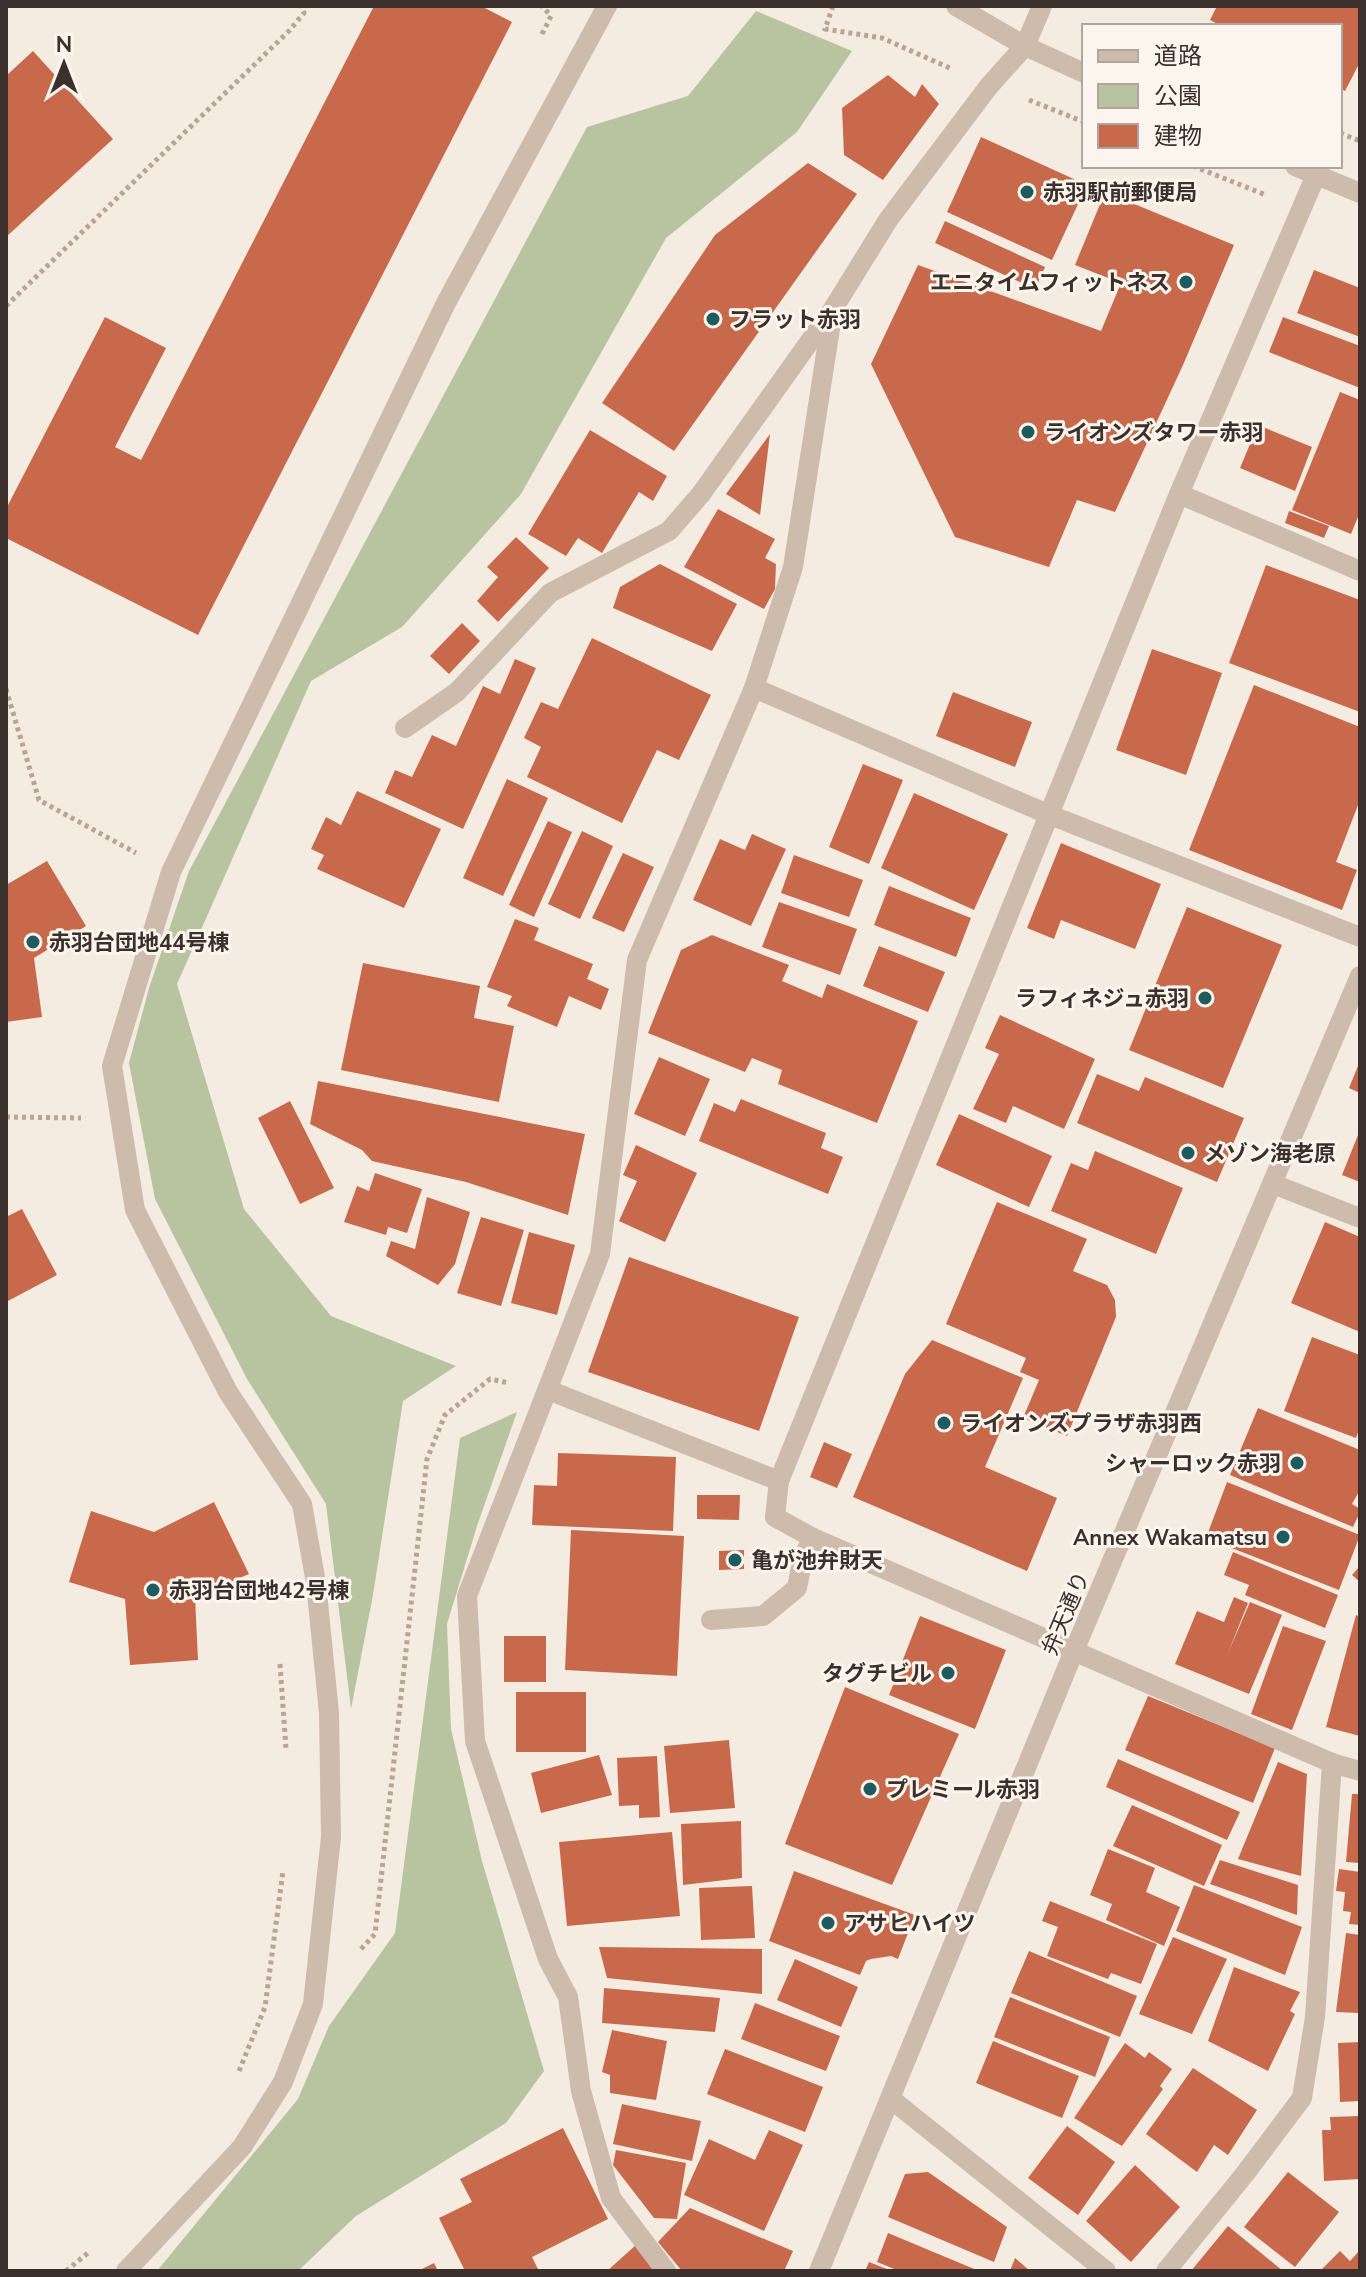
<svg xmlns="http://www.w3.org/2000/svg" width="1366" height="2277" viewBox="0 0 1366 2277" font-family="'Nunito Sans','Noto Sans JP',sans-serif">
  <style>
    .green { fill: #b8c4a0 }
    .building { fill: #c8694b }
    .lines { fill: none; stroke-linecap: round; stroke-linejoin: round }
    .path { stroke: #b9a596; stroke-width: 5; stroke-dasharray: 4 4; stroke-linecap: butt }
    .minor { stroke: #cdbbac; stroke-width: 20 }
    .poi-dot { fill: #1f5a5e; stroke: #fbf5ee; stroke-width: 3 }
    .labels { text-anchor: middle; stroke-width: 6; stroke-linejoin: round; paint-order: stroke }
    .poi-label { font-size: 22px; font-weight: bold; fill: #3b302b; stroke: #fbf5ee; text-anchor: start }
    .street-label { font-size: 22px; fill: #3b302b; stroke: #fbf5ee }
  </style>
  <rect width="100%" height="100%" fill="#f4ebe1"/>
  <g class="green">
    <polygon points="756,11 852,51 797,132 666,238 521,494 402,627 311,681 177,984 244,1209 331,1316 456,1366 403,1401 373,1595 351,1709 326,1504 247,1379 155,1199 129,1063 149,988 189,871 587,127 688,96"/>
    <polygon points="517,1412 478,1523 447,1624 451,1729 482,1861 544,2071 506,2123 356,2216 298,2271 157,2271 298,2099 329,2026 395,1933 460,1438"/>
  </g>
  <g class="building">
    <polygon points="374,6 481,6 512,22 198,635 6,538 6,509 105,317 166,348 115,447 141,460"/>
    <polygon points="1217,6 1360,6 1360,62 1345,91 1340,88 1340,26 1221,26 1210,20"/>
    <polygon points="33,51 113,139 6,237 6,76"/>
    <polygon points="888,75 915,97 922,84 939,104 883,180 844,155 842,108"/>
    <polygon points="981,137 1087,185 1052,260 947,212"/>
    <polygon points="808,163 857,194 674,451 602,403 715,235"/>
    <polygon points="1105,192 1234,245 1183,365 1115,512 1077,500 1049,567 955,537 871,364 918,265 1101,331 1121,283 1075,265"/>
    <polygon points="945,221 1045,267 1035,289 935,243"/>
    <polygon points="1314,270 1360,288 1360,337 1297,313"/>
    <polygon points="1283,317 1360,346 1360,388 1269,352"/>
    <polygon points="1340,392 1360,400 1360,512 1351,534 1292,510"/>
    <polygon points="1258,425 1312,447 1295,491 1240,468"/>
    <polygon points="590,430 667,476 653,501 639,492 602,553 578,538 566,556 528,534"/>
    <polygon points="770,434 760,515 726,494"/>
    <polygon points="718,509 775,539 765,558 776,564 775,589 764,609 684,567"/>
    <polygon points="1289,511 1329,526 1324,538 1285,523"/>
    <polygon points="516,537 549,568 498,622 477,601 498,577 487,567"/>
    <polygon points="660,564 737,604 712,651 613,608 620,587"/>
    <polygon points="1266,565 1360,600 1360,712 1229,663"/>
    <polygon points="462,623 480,641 449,674 430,656"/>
    <polygon points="592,638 711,695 679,760 657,750 622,823 527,777 541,747 524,738 541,702 558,709"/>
    <polygon points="1152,649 1222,673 1186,775 1116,750"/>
    <polygon points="515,659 536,668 463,829 385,793 395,770 412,777 432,735 456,746 483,686 500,694"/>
    <polygon points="1254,685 1360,727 1360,800 1336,862 1357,870 1342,910 1189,850"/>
    <polygon points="953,692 1032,722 1015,767 936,736"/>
    <polygon points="863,764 903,780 869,864 829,847"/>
    <polygon points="507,779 548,798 503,896 463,878"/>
    <polygon points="357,791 441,829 404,908 317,869 324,855 311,849 326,817 341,825"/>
    <polygon points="914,793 1008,834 974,910 881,868"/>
    <polygon points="548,821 572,832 534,917 509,905"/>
    <polygon points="582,831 613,846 580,919 548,904"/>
    <polygon points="752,834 786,849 751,926 693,900 720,839 745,850"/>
    <polygon points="1061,843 1161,884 1135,949 1061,920 1054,939 1027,928"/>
    <polygon points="623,853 654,867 624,932 592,918"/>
    <polygon points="794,855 863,880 849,917 781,893"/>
    <polygon points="47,861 86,926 34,958 42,1017 6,1022 6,885"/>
    <polygon points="889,886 971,918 956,957 874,925"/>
    <polygon points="779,902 857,929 840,975 762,947"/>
    <polygon points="1187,907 1282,945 1223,1088 1129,1050"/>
    <polygon points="515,919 539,928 534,940 593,964 587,979 609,989 601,1010 569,996 557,1027 507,1006 512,996 487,987"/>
    <polygon points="712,935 789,965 782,981 822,998 827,984 918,1021 877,1123 778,1084 782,1070 752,1058 745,1072 648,1033 681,950"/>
    <polygon points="879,946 945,972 928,1012 863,986"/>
    <polygon points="363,963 480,986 474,1018 514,1026 499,1102 341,1070"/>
    <polygon points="1000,1015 1095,1059 1064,1129 1013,1106 1006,1123 973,1109 999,1054 985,1048"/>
    <polygon points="659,1057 710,1079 685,1136 634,1114"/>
    <polygon points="1360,1061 1360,1093 1349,1088"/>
    <polygon points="1097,1074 1139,1091 1145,1077 1244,1118 1217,1182 1077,1123"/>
    <polygon points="318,1081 585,1134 568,1215 466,1182 372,1161 362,1150 310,1124"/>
    <polygon points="741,1099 826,1133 821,1148 843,1157 828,1194 699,1141 714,1103 735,1112"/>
    <polygon points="290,1101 334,1188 300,1204 258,1118"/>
    <polygon points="959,1114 1052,1156 1029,1207 936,1165"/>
    <polygon points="1360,1130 1360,1182 1342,1175"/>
    <polygon points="636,1145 697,1173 665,1242 619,1221 637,1181 623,1175"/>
    <polygon points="1095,1151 1183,1188 1156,1254 1051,1211 1071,1163 1088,1170"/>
    <polygon points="375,1173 422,1189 407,1233 388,1227 386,1235 344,1222 357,1186 369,1191"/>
    <polygon points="427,1197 470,1212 455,1264 438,1285 386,1256 391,1241 415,1249"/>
    <polygon points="997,1202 1087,1239 1073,1271 1107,1285 1115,1300 1116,1317 1067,1436 1023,1418 1039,1380 1020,1372 1026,1358 946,1324"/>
    <polygon points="22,1209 57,1275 6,1302 6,1217"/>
    <polygon points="481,1217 524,1230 501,1306 457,1293"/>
    <polygon points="1325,1222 1360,1237 1360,1332 1291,1303"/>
    <polygon points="529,1232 575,1245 557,1315 511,1303"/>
    <polygon points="629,1257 799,1317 759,1431 588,1372"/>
    <polygon points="1312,1337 1360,1355 1360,1427 1356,1438 1284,1411"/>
    <polygon points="932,1340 1023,1378 985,1467 1057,1498 1027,1571 853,1497 905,1374"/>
    <polygon points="1258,1408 1360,1450 1360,1490 1352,1504 1360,1509 1360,1512 1353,1527 1230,1475"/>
    <polygon points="824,1442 852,1454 837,1488 810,1477"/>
    <polygon points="558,1453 676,1457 673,1531 532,1525 534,1485 557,1486"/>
    <polygon points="1227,1482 1360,1535 1339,1590 1206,1538"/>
    <polygon points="697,1495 740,1495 739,1520 697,1519"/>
    <polygon points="214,1502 249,1574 195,1597 198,1660 130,1665 125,1599 69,1582 91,1511 154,1532"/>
    <polygon points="571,1530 684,1536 677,1676 565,1670"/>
    <polygon points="744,1550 744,1569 719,1570 719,1551"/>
    <polygon points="1233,1552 1338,1595 1325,1628 1245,1595 1249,1585 1224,1575"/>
    <polygon points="1360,1566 1360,1582 1352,1575"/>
    <polygon points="1234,1597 1248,1603 1228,1653 1250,1602 1282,1615 1249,1694 1175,1664 1197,1611 1224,1622"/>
    <polygon points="1356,1615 1360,1617 1360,1736 1326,1727"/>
    <polygon points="920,1616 1006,1650 975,1729 889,1695"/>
    <polygon points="1283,1626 1326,1641 1292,1730 1251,1714"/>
    <rect x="504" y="1636" width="42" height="46"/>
    <polygon points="845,1687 959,1734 892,1885 785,1844"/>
    <rect x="516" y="1692" width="70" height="60"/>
    <polygon points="1148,1696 1275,1748 1253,1803 1125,1750"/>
    <polygon points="729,1740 735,1808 670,1813 664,1746"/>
    <polygon points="599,1755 612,1795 541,1813 531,1773"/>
    <polygon points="657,1756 660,1817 639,1818 639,1805 619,1806 617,1758"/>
    <polygon points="1118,1759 1240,1812 1227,1840 1106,1787"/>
    <polygon points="1278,1762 1307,1774 1301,1876 1238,1859"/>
    <polygon points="1352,1794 1360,1794 1360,1863 1346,1862"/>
    <polygon points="1132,1805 1222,1845 1204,1886 1113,1846"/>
    <polygon points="741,1821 742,1878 683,1885 681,1824"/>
    <polygon points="672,1832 680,1916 567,1926 559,1842"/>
    <polygon points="1108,1849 1155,1868 1146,1892 1180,1907 1164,1946 1106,1920 1112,1904 1090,1895"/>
    <polygon points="1220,1860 1298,1885 1297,1915 1210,1884"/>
    <polygon points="1339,1869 1360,1872 1360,1925 1349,1924 1351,1912 1343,1911 1345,1892 1336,1891"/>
    <polygon points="794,1871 915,1915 898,1959 891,1956 871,1959 866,1961 860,1975 769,1941"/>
    <polygon points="1194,1885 1302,1927 1285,1975 1176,1931"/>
    <polygon points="752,1886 755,1938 701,1940 699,1888"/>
    <polygon points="1050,1901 1157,1944 1141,1984 1111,1973 1108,1979 1047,1956 1058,1927 1042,1921"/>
    <polygon points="1346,1933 1360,1935 1360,2013 1336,2012"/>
    <polygon points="1173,1937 1227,1959 1192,2034 1139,2014"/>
    <polygon points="599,1947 762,1949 762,1994 607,1978"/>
    <polygon points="1029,1951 1137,1996 1120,2037 1011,1993"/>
    <polygon points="795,1959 858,1987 841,2027 777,2000"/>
    <polygon points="1234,1967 1300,1992 1290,2011 1295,2014 1268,2071 1208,2041"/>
    <polygon points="604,1988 720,1998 715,2032 602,2023"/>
    <polygon points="1010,1997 1110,2037 1095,2077 994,2037"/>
    <polygon points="755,2003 840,2036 826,2071 741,2039"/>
    <polygon points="612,2030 667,2041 656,2100 610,2093 610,2075 602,2072"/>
    <polygon points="993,2041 1079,2076 1062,2118 976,2083"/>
    <polygon points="1360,2042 1360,2101 1340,2102 1338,2043"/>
    <polygon points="1125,2043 1145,2058 1149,2052 1172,2069 1160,2086 1163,2089 1122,2146 1074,2118"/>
    <polygon points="725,2049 823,2087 805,2132 707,2094"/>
    <polygon points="1193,2068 1257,2110 1228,2155 1214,2145 1197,2172 1146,2134"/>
    <polygon points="622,2104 701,2121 692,2161 613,2144"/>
    <polygon points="1360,2116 1360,2179 1324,2181 1322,2130 1331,2130 1330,2117"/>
    <polygon points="1067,2126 1115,2162 1078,2215 1028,2178"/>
    <polygon points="563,2128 608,2219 532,2257 539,2271 465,2271 439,2218 472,2202 460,2179"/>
    <polygon points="769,2130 803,2145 764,2231 684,2195 709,2139 755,2160"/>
    <polygon points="616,2150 686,2163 677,2219 654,2218 613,2165"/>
    <polygon points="1135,2165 1180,2207 1131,2262 1086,2221"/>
    <polygon points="928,2172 1007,2227 994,2262 888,2217 905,2174"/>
    <polygon points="1288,2172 1339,2212 1295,2267 1244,2227"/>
    <polygon points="690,2208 793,2251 784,2271 682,2271 658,2242"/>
    <polygon points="1228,2226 1283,2271 1191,2271"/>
    <polygon points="888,2233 979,2271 899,2271 877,2262"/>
    <polygon points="636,2245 660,2271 607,2271"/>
    <polygon points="1360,2250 1360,2271 1320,2271 1340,2251 1350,2261"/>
    <polygon points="1015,2258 1030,2271 1010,2271"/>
    <polygon points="869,2262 892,2271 865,2271"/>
    <polygon points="434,2263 438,2271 418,2271"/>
  </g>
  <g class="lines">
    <g class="path">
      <polyline points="833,6 825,29 882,38 952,69"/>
      <polyline points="542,34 551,16 542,6"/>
      <polyline points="1029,100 1084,122"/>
      <polyline points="1340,133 1360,141"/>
      <polyline points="1193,166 1266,195"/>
      <polyline points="6,306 289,31 304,13 301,6"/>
      <polyline points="6,689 39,800 136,853"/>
      <polyline points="6,1117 81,1118"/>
      <polyline points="751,1559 762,1559"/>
      <polyline points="280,1664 286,1749"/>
      <polyline points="361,1949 375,1934 427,1459 445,1415 490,1379 509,1383"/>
      <polyline points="239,2071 265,2007 283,1871"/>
      <polyline points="66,2271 89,2252"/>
    </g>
    <g class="minor">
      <polyline points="956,6 1025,46 1084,73"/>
      <polyline points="1295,166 1360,193"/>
      <polyline points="1179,494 1360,571"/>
      <polyline points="754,688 1050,815 1360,937"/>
      <polyline points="405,728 457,692 550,593 669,531 701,494 830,313"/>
      <polyline points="1273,1184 1360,1218"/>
      <polyline points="548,1390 779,1481 775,1517 813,1538 1332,1763 1360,1771"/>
      <polyline points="779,1481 1179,494 1316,175"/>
      <polyline points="711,1620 763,1616 797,1588 803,1557 813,1538"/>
      <polyline points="891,2099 1106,2271"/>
      <polyline points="126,2271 242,2147 283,2082 313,2004 331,1837 329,1713 316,1583 302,1504 228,1392 135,1210 112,1066 171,872 446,303 607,6"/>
      <polyline points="666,2271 611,2198 581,2091 568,1997 548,1959 475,1741 467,1596 600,1254 637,960 754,688 793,567 833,309 888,220 989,86 1025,46 1042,6"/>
      <polyline points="819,2271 1074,1651 1360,976"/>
      <polyline points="1166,2271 1244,2175 1302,2098 1315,2017 1332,1763"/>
    </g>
  </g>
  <g class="poi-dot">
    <circle cx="1027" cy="192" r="8"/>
    <circle cx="1186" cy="282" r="8"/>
    <circle cx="713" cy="319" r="8"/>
    <circle cx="1028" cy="432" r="8"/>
    <circle cx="33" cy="942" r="8"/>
    <circle cx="1205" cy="998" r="8"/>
    <circle cx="1188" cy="1153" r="8"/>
    <circle cx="944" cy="1423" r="8"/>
    <circle cx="1297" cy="1463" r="8"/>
    <circle cx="1283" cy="1537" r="8"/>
    <circle cx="735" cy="1560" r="8"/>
    <circle cx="153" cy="1590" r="8"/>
    <circle cx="948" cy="1673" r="8"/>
    <circle cx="870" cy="1789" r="8"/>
    <circle cx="828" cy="1923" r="8"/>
  </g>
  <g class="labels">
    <g class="poi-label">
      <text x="1043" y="200">赤羽駅前郵便局</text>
      <text x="1170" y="290" text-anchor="end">エニタイムフィットネス</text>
      <text x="729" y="327">フラット赤羽</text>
      <text x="1044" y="440">ライオンズタワー赤羽</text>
      <text x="49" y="950">赤羽台団地44号棟</text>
      <text x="1189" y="1006" text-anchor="end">ラフィネジュ赤羽</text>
      <text x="1204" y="1161">メゾン海老原</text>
      <text x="960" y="1431">ライオンズプラザ赤羽西</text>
      <text x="1281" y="1471" text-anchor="end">シャーロック赤羽</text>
      <text x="1267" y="1545" text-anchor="end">Annex Wakamatsu</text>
      <text x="751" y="1568">亀が池弁財天</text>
      <text x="169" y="1598">赤羽台団地42号棟</text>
      <text x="932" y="1681" text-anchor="end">タグチビル</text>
      <text x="886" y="1797">プレミール赤羽</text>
      <text x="844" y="1931">アサヒハイツ</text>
    </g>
    <g class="street-label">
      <text transform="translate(1065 1613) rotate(-67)" y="8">弁天通り</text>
    </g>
  </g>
  <rect width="1366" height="2277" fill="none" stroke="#3b302b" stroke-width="16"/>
  <rect x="1082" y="24" width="260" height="144" fill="#fbf5ee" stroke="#aea6a0" stroke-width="2"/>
  <rect x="1098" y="50" width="40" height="12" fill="#cdbbac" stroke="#aea6a0" stroke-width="2"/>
  <text x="1154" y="64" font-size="24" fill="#3b302b">道路</text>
  <rect x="1098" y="84" width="40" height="24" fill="#b8c4a0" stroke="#aea6a0" stroke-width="2"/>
  <text x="1154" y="104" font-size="24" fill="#3b302b">公園</text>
  <rect x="1098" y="124" width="40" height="24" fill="#c8694b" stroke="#aea6a0" stroke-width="2"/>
  <text x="1154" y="144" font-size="24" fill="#3b302b">建物</text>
  <g transform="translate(64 64)" stroke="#fbf5ee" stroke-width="6" paint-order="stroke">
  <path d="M0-6L14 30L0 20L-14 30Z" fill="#3b302b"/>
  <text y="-12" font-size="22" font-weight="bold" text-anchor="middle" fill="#3b302b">N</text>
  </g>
</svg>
